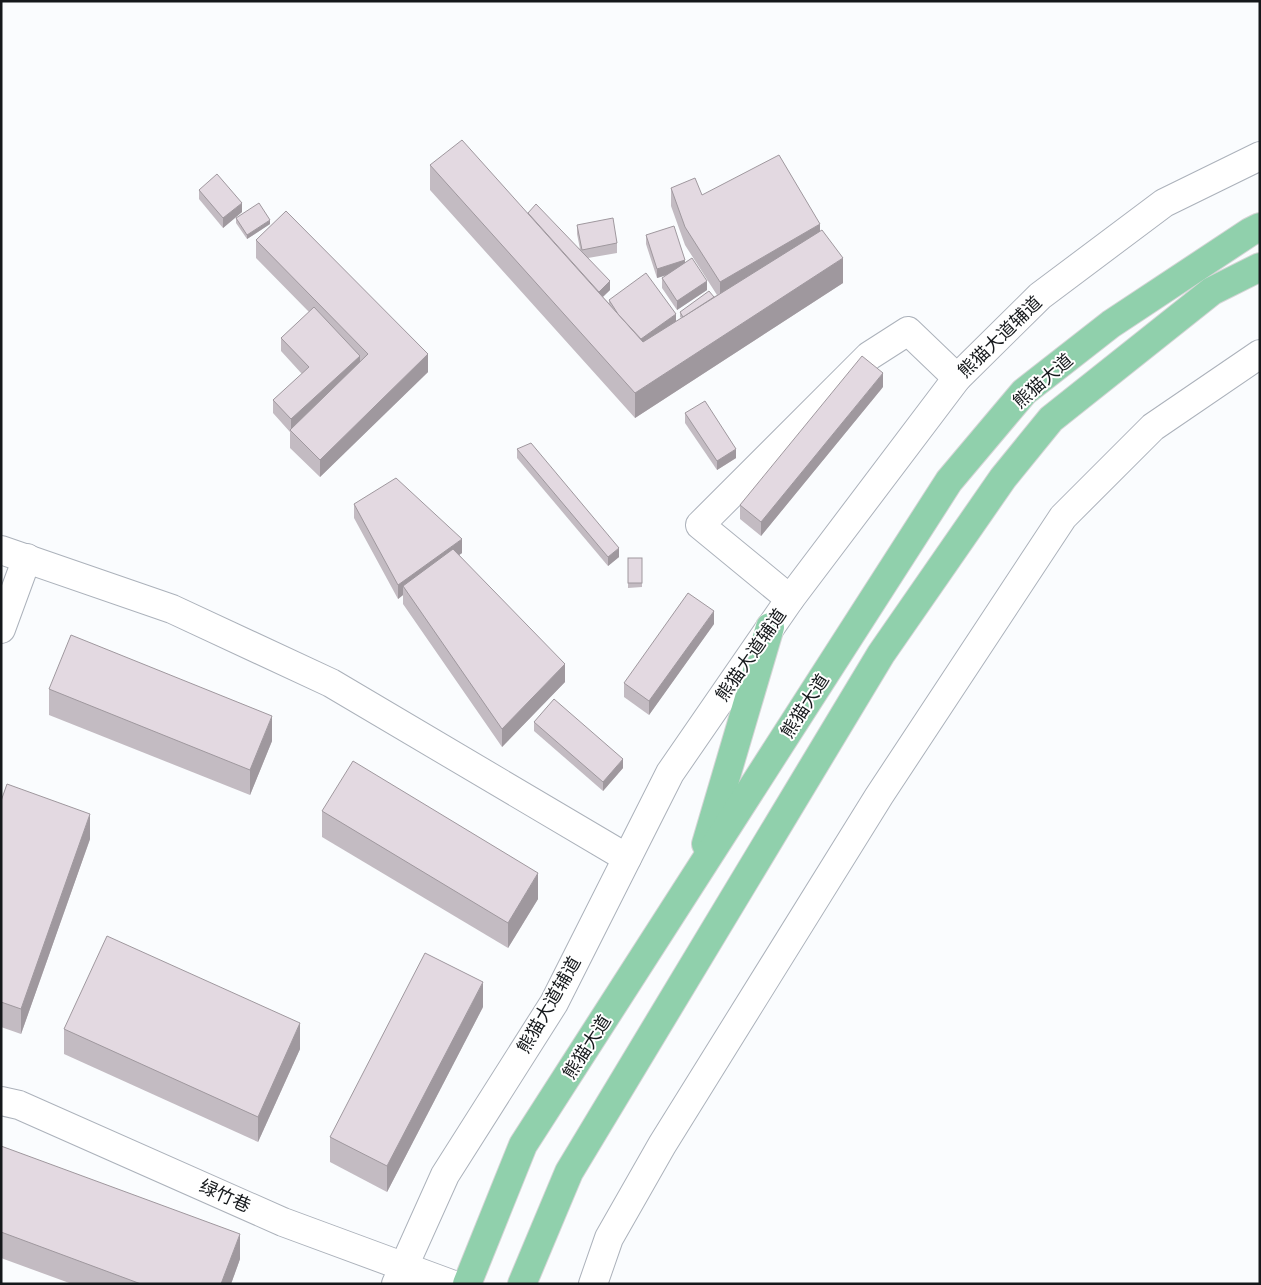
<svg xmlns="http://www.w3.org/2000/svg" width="1261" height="1285" viewBox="0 0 1261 1285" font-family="'PT Serif','Noto Sans SC',serif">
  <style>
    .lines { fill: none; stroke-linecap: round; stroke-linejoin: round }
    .minor-casing { stroke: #acb2bb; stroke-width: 30 }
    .major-casing { stroke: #d5d5d6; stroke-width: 30 }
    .minor { stroke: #fff; stroke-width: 28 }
    .major { stroke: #90d0ac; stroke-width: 28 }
    .wall { fill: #c3bbc2 }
    .shaded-wall { fill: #9f989e }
    .building { fill: #e3d9e1; stroke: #9f989e }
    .labels { text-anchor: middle; stroke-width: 4; stroke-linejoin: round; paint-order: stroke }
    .street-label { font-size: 18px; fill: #15181b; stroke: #fff }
  </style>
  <rect width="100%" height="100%" fill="#fafcfe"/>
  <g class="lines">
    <g class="minor-casing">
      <g id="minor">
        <polyline points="1,550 172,609 331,683 627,858"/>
        <polyline points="790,599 700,525 869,356 908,331 957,378"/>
        <polyline points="1,629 27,558"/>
        <polyline points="1,1101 19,1105 283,1222 451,1284"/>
        <polyline points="396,1284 445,1175 554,1003 670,773 790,599 957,378 1040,296 1164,203 1260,156"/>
        <polyline points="593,1284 609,1238 662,1145 879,796 1063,517 1153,427 1260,354"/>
      </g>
    </g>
    <g class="major-casing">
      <g id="major">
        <polyline points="706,844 770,627"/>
        <polyline points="467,1284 523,1145 949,481 1024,392 1111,324 1250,232 1260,227"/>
        <polyline points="522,1284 569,1172 881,654 1003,478 1051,419 1212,291 1260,267"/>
      </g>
    </g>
    <use href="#minor" class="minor"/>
    <use href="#major" class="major"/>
  </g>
  <g class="wall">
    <polygon points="430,165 528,213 580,249 577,234 577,225 617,243 617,253 588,258 610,290 603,297 609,303 609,300 676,321 681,318 680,317 680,312 717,295 685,245 671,206 671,188 702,195 820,230 843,283 635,418 430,190"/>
    <polygon points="199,190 242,212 223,228 199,199"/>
    <polygon points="236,218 270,224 247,239 236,223"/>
    <polygon points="646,235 685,263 707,290 677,310 662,288 662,278 667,275 657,278 646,244"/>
    <polygon points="256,240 428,372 320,477 290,448 290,432 273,413 273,400 302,374 281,351 281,338 309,312 256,258"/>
    <polygon points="883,387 761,536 740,519 740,505"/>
    <polygon points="685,413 736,458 717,470 685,423"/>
    <polygon points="517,449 619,557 608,566 517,458"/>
    <polygon points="354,504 462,553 459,555 565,682 502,747 403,604 403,595 398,599 354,518"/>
    <polygon points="628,558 642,558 642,587 628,588"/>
    <polygon points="714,624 649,715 624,697 624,683"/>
    <polygon points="49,689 272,741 250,795 49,715"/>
    <polygon points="534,722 623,768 603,791 534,731"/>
    <polygon points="1,801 90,839 21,1034 1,1027"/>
    <polygon points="322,811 538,899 508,948 322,837"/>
    <polygon points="483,1007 387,1192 330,1162 330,1137"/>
    <polygon points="64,1029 300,1049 258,1142 64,1054"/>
    <polygon points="1,1146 240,1259 231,1284 72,1284 1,1258"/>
  </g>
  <g class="shaded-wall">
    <polygon points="242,203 242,212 223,228 223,218"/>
    <polygon points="270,220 270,224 247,239 247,235"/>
    <polygon points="820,224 820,242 720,299 720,282"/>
    <polygon points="843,258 843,283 635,418 635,393"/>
    <polygon points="685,260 685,269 657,278 657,269"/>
    <polygon points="610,281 610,290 596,303 596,294"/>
    <polygon points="707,281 707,290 677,310 677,301"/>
    <polygon points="676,314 676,323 638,350 638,341"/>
    <polygon points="428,354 428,372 320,477 320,460"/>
    <polygon points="360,356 360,370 291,431 291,419"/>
    <polygon points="883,373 883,387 761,536 761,522"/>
    <polygon points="736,449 736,458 717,470 717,461"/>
    <polygon points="462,539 462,553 407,592 403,586 403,595 398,599 398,585"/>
    <polygon points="619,548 619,557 608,566 608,557"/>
    <polygon points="714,611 714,624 649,715 649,701"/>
    <polygon points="565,664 565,682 502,747 502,729"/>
    <polygon points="272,716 272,741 250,795 250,770"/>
    <polygon points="623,759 623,768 603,791 603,782"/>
    <polygon points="90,814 90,839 21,1034 21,1009"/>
    <polygon points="538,873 538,899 508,948 508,923"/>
    <polygon points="483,982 483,1007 387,1192 387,1166"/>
    <polygon points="300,1023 300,1049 258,1142 258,1117"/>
    <polygon points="240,1234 240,1259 231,1284 221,1284"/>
  </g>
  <g class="building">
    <polygon points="462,140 643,342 822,230 843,258 635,393 430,165"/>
    <polygon points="779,155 820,224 720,282 685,227 671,188 695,178 702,195"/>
    <polygon points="217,174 242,203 223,218 199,190"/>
    <polygon points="259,203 270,220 247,235 236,218"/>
    <polygon points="536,204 610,281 599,292 528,213"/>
    <polygon points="286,211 428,354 320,460 290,430 368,354 256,240"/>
    <polygon points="613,218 617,243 582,250 577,225"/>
    <polygon points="674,226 685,260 657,269 646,235"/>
    <polygon points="692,258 707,281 677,301 662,278"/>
    <polygon points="646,273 676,314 641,339 618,314 609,300"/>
    <polygon points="709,291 714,297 683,317 680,312"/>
    <polygon points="314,307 360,356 291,419 273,400 309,367 281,338"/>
    <polygon points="862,356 883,373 761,522 740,505"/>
    <polygon points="705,401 736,449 717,461 685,413"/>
    <polygon points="531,443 619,548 608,557 517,449"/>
    <polygon points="396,478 462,539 398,585 354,504"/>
    <polygon points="453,549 565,664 502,729 403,586"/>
    <rect x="628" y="558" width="14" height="25"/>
    <polygon points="688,593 714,611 649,701 624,683"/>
    <polygon points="71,635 272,716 250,770 49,689"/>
    <polygon points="554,699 623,759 603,782 534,722"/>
    <polygon points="353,761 538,873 508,923 322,811"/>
    <polygon points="7,784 90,814 21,1009 1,1002 1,801"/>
    <polygon points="107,936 300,1023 258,1117 64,1029"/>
    <polygon points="425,953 483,982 387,1166 330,1137"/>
    <polygon points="1,1146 240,1234 221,1284 141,1284 1,1232"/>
  </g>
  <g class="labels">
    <g class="street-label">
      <text transform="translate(1000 337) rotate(-44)" y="6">熊猫大道辅道</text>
      <text transform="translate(1043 381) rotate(-41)" y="6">熊猫大道</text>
      <text transform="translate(751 655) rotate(-55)" y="6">熊猫大道辅道</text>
      <text transform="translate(805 706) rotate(-57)" y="6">熊猫大道</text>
      <text transform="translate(549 1005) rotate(-60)" y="6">熊猫大道辅道</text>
      <text transform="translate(587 1047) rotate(-57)" y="6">熊猫大道</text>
      <text transform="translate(225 1196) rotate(24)" y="6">绿竹巷</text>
    </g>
  </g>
  <rect width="1261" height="1285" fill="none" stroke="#15181b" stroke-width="5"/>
</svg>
